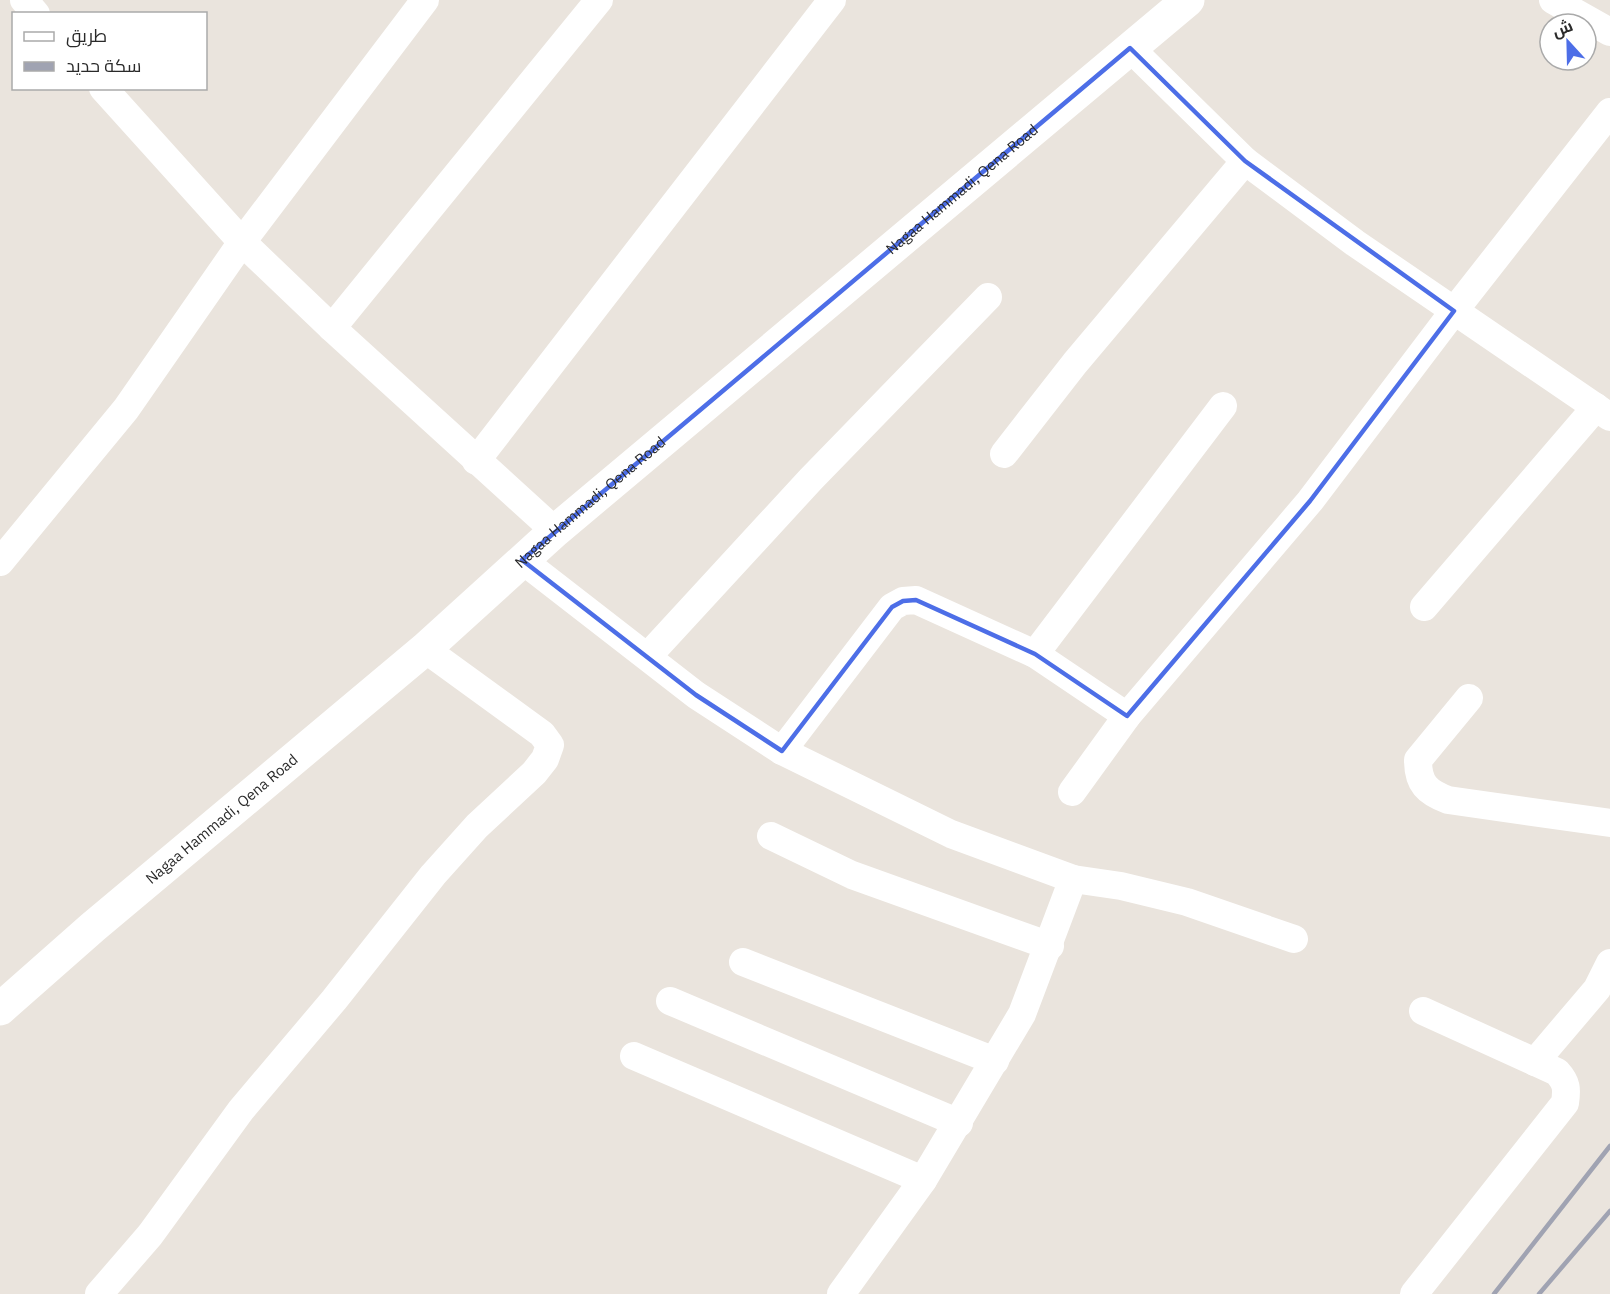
<svg xmlns="http://www.w3.org/2000/svg" width="1610" height="1294" viewBox="0 0 1610 1294" font-family="'IBM Plex Sans',Cairo,sans-serif">
  <style>
    .lines { fill: none; stroke-linecap: round; stroke-linejoin: round }
    .street { stroke: #fff; stroke-width: 28 }
    .secondary { stroke: #fff; stroke-width: 33 }
    .rail { stroke: #a0a3b2; stroke-width: 4.5 }
    .marked { fill: none; stroke: #4d6ee7; stroke-width: 4.5; stroke-linejoin: round }
    .labels { text-anchor: middle; stroke-width: 5; stroke-linejoin: round; paint-order: stroke }
    .street-label { font-size: 15px; fill: #2a2a2a; stroke: #fff }
  </style>
  <rect width="100%" height="100%" fill="#eae4dd"/>
  <g class="lines">
    <g class="street">
      <polyline points="24,0 36,14"/>
      <polyline points="1553,0 1610,32"/>
      <polyline points="103,88 242,242 332,328 555,531"/>
      <polyline points="1245,161 1355,243 1610,417"/>
      <polyline points="332,328 599,0"/>
      <polyline points="1004,454 1075,363 1245,161 1130,48"/>
      <polyline points="476,461 832,0"/>
      <polyline points="522,560 696,695 782,751 951,834 1073,879 1022,1014 923,1180 841,1294"/>
      <polyline points="0,562 126,409 242,242 425,0"/>
      <polyline points="1424,607 1596,407"/>
      <polyline points="1035,654 1223,406"/>
      <polyline points="648,656 811,479 988,297"/>
      <path d="M1469,698l-51,62c0,24 9,32 30,40l162,23"/>
      <polyline points="782,751 892,607 903,601 916,600 1035,654 1127,716"/>
      <polyline points="1072,792 1127,716 1310,501 1454,311 1610,112"/>
      <polyline points="771,836 852,875 1050,946"/>
      <polyline points="1073,879 1121,886 1187,902 1294,939"/>
      <polyline points="743,962 995,1061"/>
      <polyline points="670,1001 959,1123"/>
      <polyline points="634,1056 923,1180"/>
      <polyline points="1535,1062 1597,989 1610,963"/>
      <polyline points="99,1294 150,1235 241,1110 334,1000 433,875 477,826 534,773 545,759 550,745 542,734 425,649"/>
      <path d="M1414,1294l151,-191c2,-14 2,-20 -8,-31l-134,-61"/>
    </g>
    <path class="secondary" id="s1" d="M0,1009l93,-82 332,-278 130,-118 633,-531"/>
    <g class="rail">
      <polyline points="1494,1294 1610,1146"/>
      <polyline points="1539,1294 1610,1211"/>
    </g>
  </g>
  <path class="marked" d="M1130,48l115,113 209,150 -144,190 -183,215 -92,-62 -119,-54 -13,1 -11,6 -110,144 -86,-56 -174,-135z"/>
  <g class="labels">
    <g class="street-label">
      <text dy="5" stroke="none"><textPath href="#s1" startOffset="1264">Nagaa Hammadi, Qena Road</textPath></text>
      <text dy="5" stroke="none"><textPath href="#s1" startOffset="778">Nagaa Hammadi, Qena Road</textPath></text>
      <text dy="5" stroke="none"><textPath href="#s1" startOffset="292">Nagaa Hammadi, Qena Road</textPath></text>
    </g>
  </g>
  <rect x="12" y="12" width="195" height="78" fill="#ffffff" stroke="#aaaaaa" stroke-width="1.5"/>
  <rect x="24" y="32" width="30" height="9" fill="#ffffff" stroke="#aaaaaa" stroke-width="1.5"/>
  <text x="66" y="42" font-size="18" fill="#2a2a2a">طريق</text>
  <rect x="24" y="62" width="30" height="9" fill="#a0a3b2" stroke="#aaaaaa" stroke-width="1.5"/>
  <text x="66" y="72" font-size="18" fill="#2a2a2a">سكة حديد</text>
  <g transform="translate(1568 42) rotate(338)"><circle r="28" fill="#ffffff" stroke="#aaaaaa" stroke-width="1.5"/>
  <path d="M0-4.5L10 22L0 15L-10 22Z" fill="#4d6ee7"/>
  <text y="-9" font-size="16" font-weight="bold" text-anchor="middle" fill="#2a2a2a">ش</text>
  </g>
</svg>
